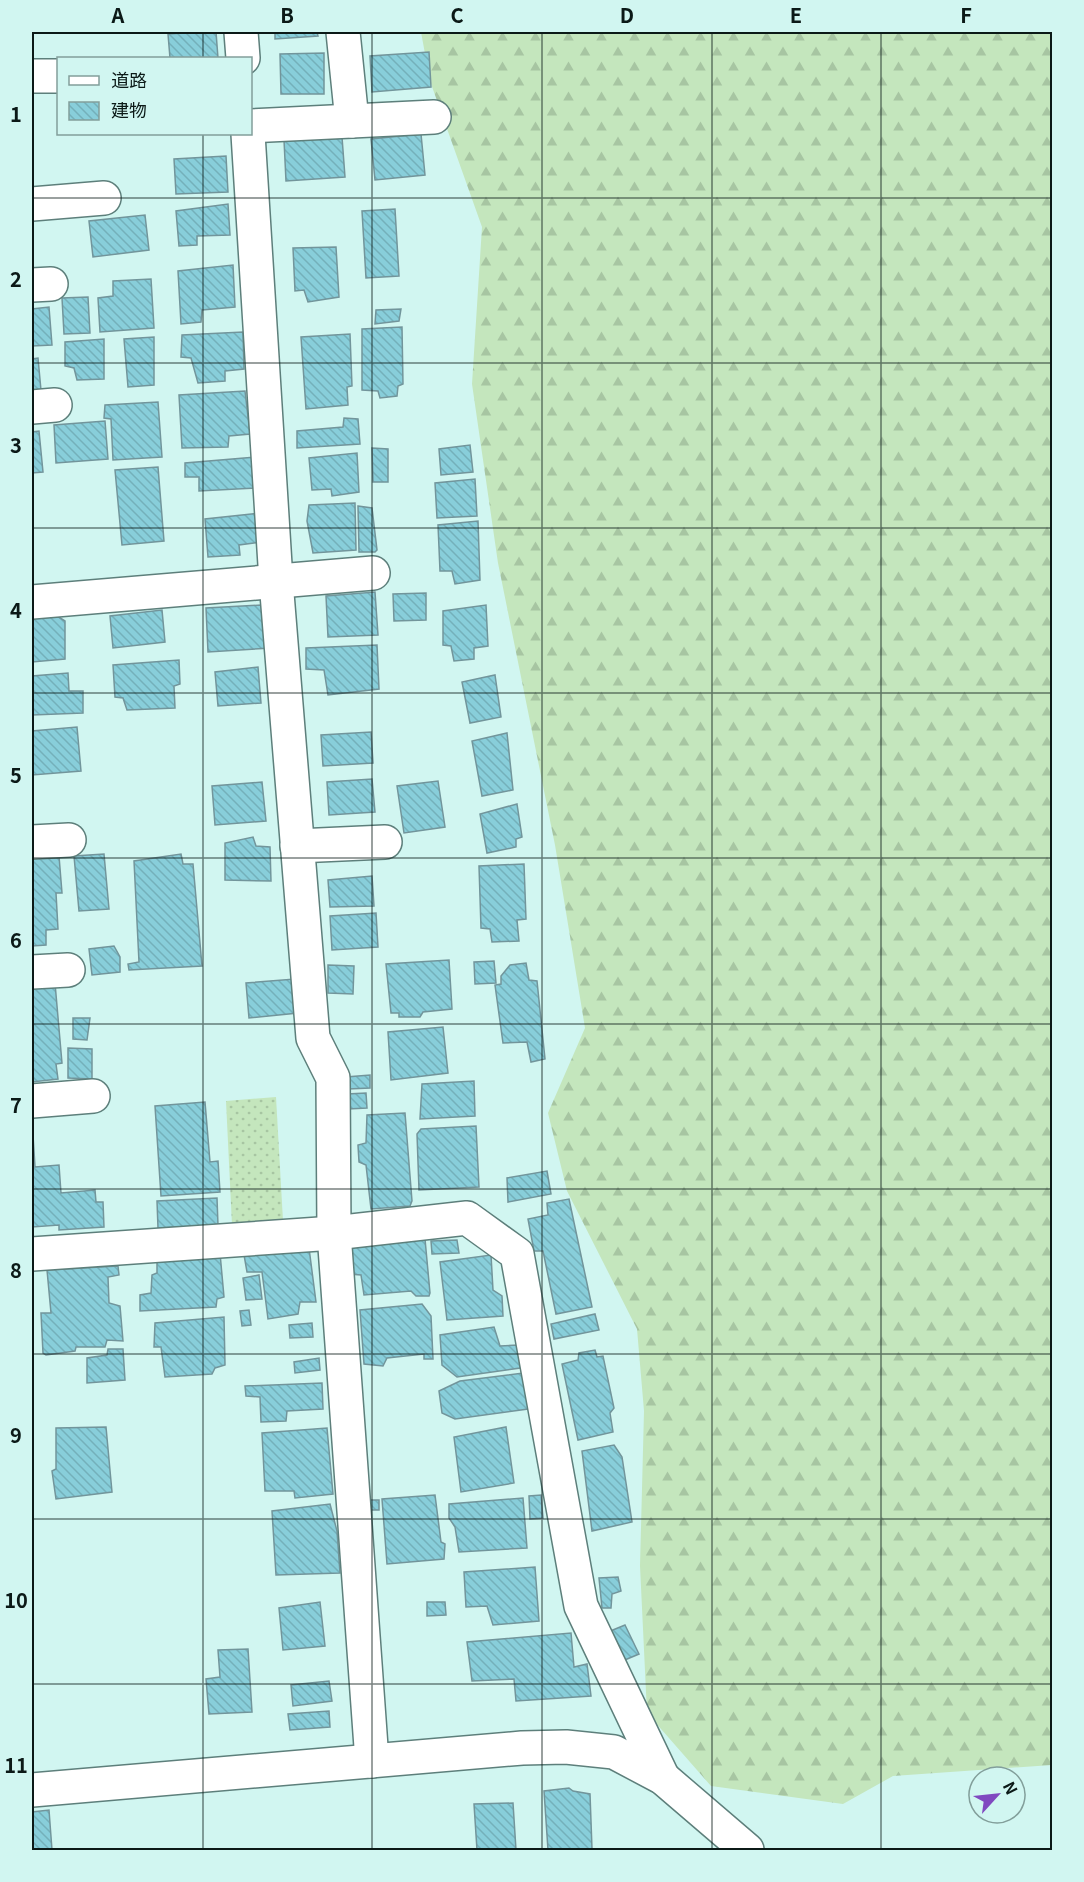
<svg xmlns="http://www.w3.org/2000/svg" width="1084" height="1882" viewBox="0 0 1084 1882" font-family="Georgia,'Noto Sans JP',serif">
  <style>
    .grass { fill: url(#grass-dots) }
    .forest { fill: url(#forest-firs) }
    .building { fill: url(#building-back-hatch); stroke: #72959b; stroke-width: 1.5 }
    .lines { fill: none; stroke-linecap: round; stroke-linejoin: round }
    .minor-casing { stroke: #5d7f7b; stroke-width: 36 }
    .minor { stroke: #fff; stroke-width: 33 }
    .grid { fill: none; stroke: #0b1917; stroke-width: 1.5; stroke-opacity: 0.55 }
    .neatline { fill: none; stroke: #0b1917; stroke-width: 2 }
    .grid-label { font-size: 20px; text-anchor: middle; font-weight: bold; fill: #0b1917 }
  </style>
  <defs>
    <pattern id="grass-dots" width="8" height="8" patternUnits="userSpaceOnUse" patternTransform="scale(1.5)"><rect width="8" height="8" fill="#c4e6bd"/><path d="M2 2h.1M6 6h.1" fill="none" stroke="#a7c5a2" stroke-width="1.8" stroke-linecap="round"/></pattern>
    <pattern id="forest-firs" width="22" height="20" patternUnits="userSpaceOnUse" patternTransform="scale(1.5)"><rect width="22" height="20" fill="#c4e6bd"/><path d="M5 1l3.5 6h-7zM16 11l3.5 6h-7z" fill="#a7c5a2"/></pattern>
    <pattern id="building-back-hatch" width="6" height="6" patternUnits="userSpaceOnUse" patternTransform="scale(1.5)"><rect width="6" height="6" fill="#88ceda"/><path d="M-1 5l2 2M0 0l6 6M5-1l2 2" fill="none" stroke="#74b0ba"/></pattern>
  </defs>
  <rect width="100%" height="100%" fill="#d1f6f1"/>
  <polygon class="grass" points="276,1097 283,1221 232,1225 226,1101"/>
  <polygon class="forest" points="421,32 1052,32 1052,1765 893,1776 843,1804 711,1786 647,1713 640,1566 644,1411 637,1329 567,1191 548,1113 585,1028 555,845 498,563 472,384 482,227 430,81"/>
  <g class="building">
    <polygon points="199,32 216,32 218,58 170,58 168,34"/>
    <polygon points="275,32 317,32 318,36 275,39"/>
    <polygon points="429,52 431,87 372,92 370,56"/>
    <polygon points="324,53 324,94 281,94 280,54"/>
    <polygon points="421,134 425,175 375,180 371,139"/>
    <polygon points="342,137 345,177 286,181 284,140"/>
    <polygon points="226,156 228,192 176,194 174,159"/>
    <polygon points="228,204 230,235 197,236 197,245 179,246 176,211"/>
    <polygon points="395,209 399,276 366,278 362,211"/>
    <polygon points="145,215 149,250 93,257 89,221"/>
    <polygon points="336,247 339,297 308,302 304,290 295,291 293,248"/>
    <polygon points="233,265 235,307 202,310 201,322 181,324 178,271"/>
    <polygon points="151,279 154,328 100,332 98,298 113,296 113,281"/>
    <polygon points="88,297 90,333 64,334 62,298"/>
    <polygon points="49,307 52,345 32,346 32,309"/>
    <polygon points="401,309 399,321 375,324 376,310"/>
    <polygon points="402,327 403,384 398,386 397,396 380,398 378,391 362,390 362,329"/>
    <polygon points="243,332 244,369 225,371 225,381 198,383 191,358 181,357 182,335"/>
    <polygon points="350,334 352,386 347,387 348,405 306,409 301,337"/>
    <polygon points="154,337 154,385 128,387 124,339"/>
    <polygon points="104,339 104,379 77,380 74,368 65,366 65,342"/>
    <polygon points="38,358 42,401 32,402 32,359"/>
    <polygon points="245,391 250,434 229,436 228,447 182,448 179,395"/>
    <polygon points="158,402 162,457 113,460 111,419 104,418 105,405"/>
    <polygon points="344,418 358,419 360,444 297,448 297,431 343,427"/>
    <polygon points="105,421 108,459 56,463 54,425"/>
    <polygon points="39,431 43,472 32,473 32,432"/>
    <polygon points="470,445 473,472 441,475 439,449"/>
    <polygon points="372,448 388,449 388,482 373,482"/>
    <polygon points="357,453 359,492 332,496 331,489 312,490 309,458"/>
    <polygon points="256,457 256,488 199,491 199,477 185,477 185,463"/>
    <polygon points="158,467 164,541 122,545 115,470"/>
    <polygon points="475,479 477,516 437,518 435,483"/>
    <polygon points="355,503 356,550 313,553 307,521 309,505"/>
    <polygon points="358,506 372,508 377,550 375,552 359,552"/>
    <polygon points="261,513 262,542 239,545 240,555 208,557 205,519"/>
    <polygon points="478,521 480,580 455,584 452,571 440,571 438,525"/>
    <polygon points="375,592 378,635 328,637 326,596"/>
    <polygon points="426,593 426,620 394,621 393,594"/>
    <polygon points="261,605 270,613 271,648 208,652 206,608"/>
    <polygon points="486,605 488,646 474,648 474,659 454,661 451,646 443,645 443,611"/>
    <polygon points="162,610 165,642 113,648 110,616"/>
    <polygon points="57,616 65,621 65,659 32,662 32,618"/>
    <polygon points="377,645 379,689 328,695 324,670 306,669 306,648"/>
    <polygon points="179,660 180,684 174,686 175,708 127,710 123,698 115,697 113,665"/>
    <polygon points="258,667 261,703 218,706 215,672"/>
    <polygon points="68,673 69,691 83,691 83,713 32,715 32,676"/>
    <polygon points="495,675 501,717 470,723 462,682"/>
    <polygon points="77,727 81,771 32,775 32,731"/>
    <polygon points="371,732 373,763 323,766 321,735"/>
    <polygon points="507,733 513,790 482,796 472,741"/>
    <polygon points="372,779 375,812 329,815 327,782"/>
    <polygon points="438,781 445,827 404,833 397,786"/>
    <polygon points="262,782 266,821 215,825 212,786"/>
    <polygon points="517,804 522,837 516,839 516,847 487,853 480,814"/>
    <polygon points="253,837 256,846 270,847 271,881 225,880 225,843"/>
    <polygon points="104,854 109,909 79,911 74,856"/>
    <polygon points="181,854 183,864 193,864 202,966 129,970 128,964 139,962 134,861"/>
    <polygon points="59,856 62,893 56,893 58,929 46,930 46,945 32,946 32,857"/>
    <polygon points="524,864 526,919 517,920 519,941 492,942 490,929 481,928 479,866"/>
    <polygon points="372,876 374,906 330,907 328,880"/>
    <polygon points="376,913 378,947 332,950 330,916"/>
    <polygon points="114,946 120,957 120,972 92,975 89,949"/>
    <polygon points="449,960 452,1009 423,1012 420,1017 399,1017 399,1013 391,1013 386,964"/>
    <polygon points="494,961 496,983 475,984 474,962"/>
    <polygon points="526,963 529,980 537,981 545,1059 531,1062 527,1042 503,1043 495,985 501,984 501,976 510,965"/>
    <polygon points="328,965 354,966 353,994 328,993"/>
    <polygon points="295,979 298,1013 249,1018 246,983"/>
    <polygon points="55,983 62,1063 56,1064 58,1079 32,1082 32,985"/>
    <polygon points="73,1018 90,1018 87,1040 73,1039"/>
    <polygon points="443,1027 448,1073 391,1080 388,1032"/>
    <polygon points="68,1048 92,1049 92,1079 68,1078"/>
    <polygon points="370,1075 370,1088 348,1089 346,1077"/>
    <polygon points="474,1081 475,1116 420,1119 422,1084"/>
    <polygon points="366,1093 367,1108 348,1109 347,1094"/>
    <polygon points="205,1102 210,1162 218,1161 220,1192 161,1196 155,1106"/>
    <polygon points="405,1113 412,1201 410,1206 371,1209 366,1165 359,1162 358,1145 366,1143 367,1115"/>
    <polygon points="32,1119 35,1167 59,1165 61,1193 95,1190 96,1202 103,1202 104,1227 59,1230 59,1225 32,1227"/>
    <polygon points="476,1126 479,1187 419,1190 417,1134 421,1129"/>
    <polygon points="547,1171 551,1194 508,1202 507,1178"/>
    <polygon points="217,1198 218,1225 158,1228 157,1201"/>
    <polygon points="569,1199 592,1307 556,1314 543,1251 534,1251 528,1219 548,1215 547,1203"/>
    <polygon points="425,1239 430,1293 429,1296 416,1296 411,1291 364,1295 361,1275 349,1274 347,1243"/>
    <polygon points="457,1240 459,1253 432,1254 431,1241"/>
    <polygon points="309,1248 316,1302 300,1302 298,1314 268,1319 262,1272 247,1272 244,1255"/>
    <polygon points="220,1253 224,1297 217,1299 216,1307 140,1311 140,1295 151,1293 152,1275 157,1273 157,1257"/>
    <polygon points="491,1255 493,1290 502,1296 503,1316 447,1320 440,1262"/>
    <polygon points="118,1266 119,1275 108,1277 109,1303 120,1306 123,1341 107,1340 105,1347 76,1347 75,1351 46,1355 43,1353 41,1313 51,1313 47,1270"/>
    <polygon points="259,1275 262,1299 246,1300 243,1278"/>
    <polygon points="422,1304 431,1316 433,1359 424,1359 424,1354 387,1358 383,1366 364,1364 360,1310"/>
    <polygon points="249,1310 251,1325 242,1326 240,1311"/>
    <polygon points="595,1314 599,1330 554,1339 551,1324"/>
    <polygon points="224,1317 225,1365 215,1368 212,1374 165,1377 161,1347 154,1347 155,1323"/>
    <polygon points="312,1323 313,1337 290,1338 289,1325"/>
    <polygon points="494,1327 500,1346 518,1345 520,1368 457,1377 442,1365 440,1335"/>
    <polygon points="108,1349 123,1349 125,1380 87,1383 87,1358 107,1355"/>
    <polygon points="595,1350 597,1357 603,1356 614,1408 610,1413 613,1432 578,1440 562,1364 578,1360 579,1353"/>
    <polygon points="319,1358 320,1370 295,1373 294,1362"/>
    <polygon points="523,1373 530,1405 528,1409 455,1419 442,1413 439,1391 460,1381"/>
    <polygon points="322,1383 323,1409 287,1411 286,1421 261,1422 260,1397 246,1396 245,1386"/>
    <polygon points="106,1427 112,1492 56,1499 52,1471 56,1469 56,1428"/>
    <polygon points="506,1427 514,1483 461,1492 454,1437"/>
    <polygon points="327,1428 333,1494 295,1498 294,1491 265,1491 262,1433"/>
    <polygon points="614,1445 622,1457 632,1522 592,1531 582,1451"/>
    <polygon points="435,1495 441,1542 445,1544 444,1559 387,1564 382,1499"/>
    <polygon points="541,1495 543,1518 530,1519 529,1496"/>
    <polygon points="523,1498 527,1548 459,1552 455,1527 449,1518 449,1504"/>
    <polygon points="364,1500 379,1500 379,1510 365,1510"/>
    <polygon points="330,1504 337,1531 340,1573 276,1575 272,1511"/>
    <polygon points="535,1567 539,1621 493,1625 487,1606 466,1607 464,1572"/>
    <polygon points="618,1577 621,1591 612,1594 611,1608 602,1608 599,1578"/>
    <polygon points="320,1602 325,1646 283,1650 279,1608"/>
    <polygon points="427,1602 445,1602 446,1615 427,1616"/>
    <polygon points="625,1625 639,1654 620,1662 608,1632"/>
    <polygon points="571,1633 574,1667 587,1664 591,1696 516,1701 514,1679 472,1681 467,1642"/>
    <polygon points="248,1649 252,1712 209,1714 206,1679 220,1677 218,1650"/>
    <polygon points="329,1681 332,1701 293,1706 291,1685"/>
    <polygon points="329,1711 330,1727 290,1730 288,1714"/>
    <polygon points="569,1788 573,1791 590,1794 592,1849 548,1850 544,1791"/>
    <polygon points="513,1803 516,1850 477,1850 474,1804"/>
    <polygon points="49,1810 52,1850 32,1850 32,1812"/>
  </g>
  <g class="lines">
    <g class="minor-casing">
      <g id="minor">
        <polyline points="241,32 243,58"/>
        <polyline points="343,32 352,121"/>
        <polyline points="32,76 58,76"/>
        <polyline points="250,126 434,117"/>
        <polyline points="248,134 276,581 313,1038 333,1078 334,1233 372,1761"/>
        <polyline points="32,204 104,198"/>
        <polyline points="32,285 51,284"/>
        <polyline points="32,407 55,405"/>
        <polyline points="32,602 373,573"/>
        <polyline points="32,842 69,840"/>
        <polyline points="297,846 385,842"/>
        <polyline points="32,972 68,970"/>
        <polyline points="32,1101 93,1096"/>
        <polyline points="32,1254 334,1233 467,1218 517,1254 581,1606 663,1778"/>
        <polyline points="32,1790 522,1748 566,1747 614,1752 663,1778 747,1850"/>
      </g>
    </g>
    <use href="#minor" class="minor"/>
  </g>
  <path class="grid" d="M203,32v26M372,32v1818M542,32v1818M712,32v1818M881,32v1818M203,134v1716M32,198h1020M32,363h1020M32,528h1020M32,693h1020M32,858h1020M32,1024h1020M32,1189h1020M32,1354h1020M32,1519h1020M32,1684h1020"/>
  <rect width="1084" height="1882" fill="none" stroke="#d1f6f1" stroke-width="66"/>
  <rect x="57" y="57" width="195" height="78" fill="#d1f6f1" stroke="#829e9a" stroke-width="1.5"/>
  <rect x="69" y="76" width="30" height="9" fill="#ffffff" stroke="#829e9a" stroke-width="1.5"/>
  <text x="111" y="87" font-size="18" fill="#0b1917">道路</text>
  <rect x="69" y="102" width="30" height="18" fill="url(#building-back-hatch)" stroke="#829e9a" stroke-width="1.5"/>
  <text x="111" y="117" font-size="18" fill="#0b1917">建物</text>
  <g transform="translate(997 1795) rotate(63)"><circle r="28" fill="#d1f6f1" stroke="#829e9a" stroke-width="1.5"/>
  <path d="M0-4.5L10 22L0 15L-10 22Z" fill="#8049c0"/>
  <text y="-9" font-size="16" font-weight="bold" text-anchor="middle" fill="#0b1917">N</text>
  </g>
  <rect x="33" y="33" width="1018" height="1816" class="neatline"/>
  <g class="grid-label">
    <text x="118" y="23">A</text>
    <text x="287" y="23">B</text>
    <text x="457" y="23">C</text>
    <text x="627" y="23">D</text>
    <text x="796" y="23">E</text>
    <text x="966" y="23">F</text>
    <text x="16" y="122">1</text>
    <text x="16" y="287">2</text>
    <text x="16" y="453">3</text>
    <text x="16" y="618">4</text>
    <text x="16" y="783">5</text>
    <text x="16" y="948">6</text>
    <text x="16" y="1113">7</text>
    <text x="16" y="1278">8</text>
    <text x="16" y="1443">9</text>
    <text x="16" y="1608">10</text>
    <text x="16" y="1773">11</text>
  </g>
</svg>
